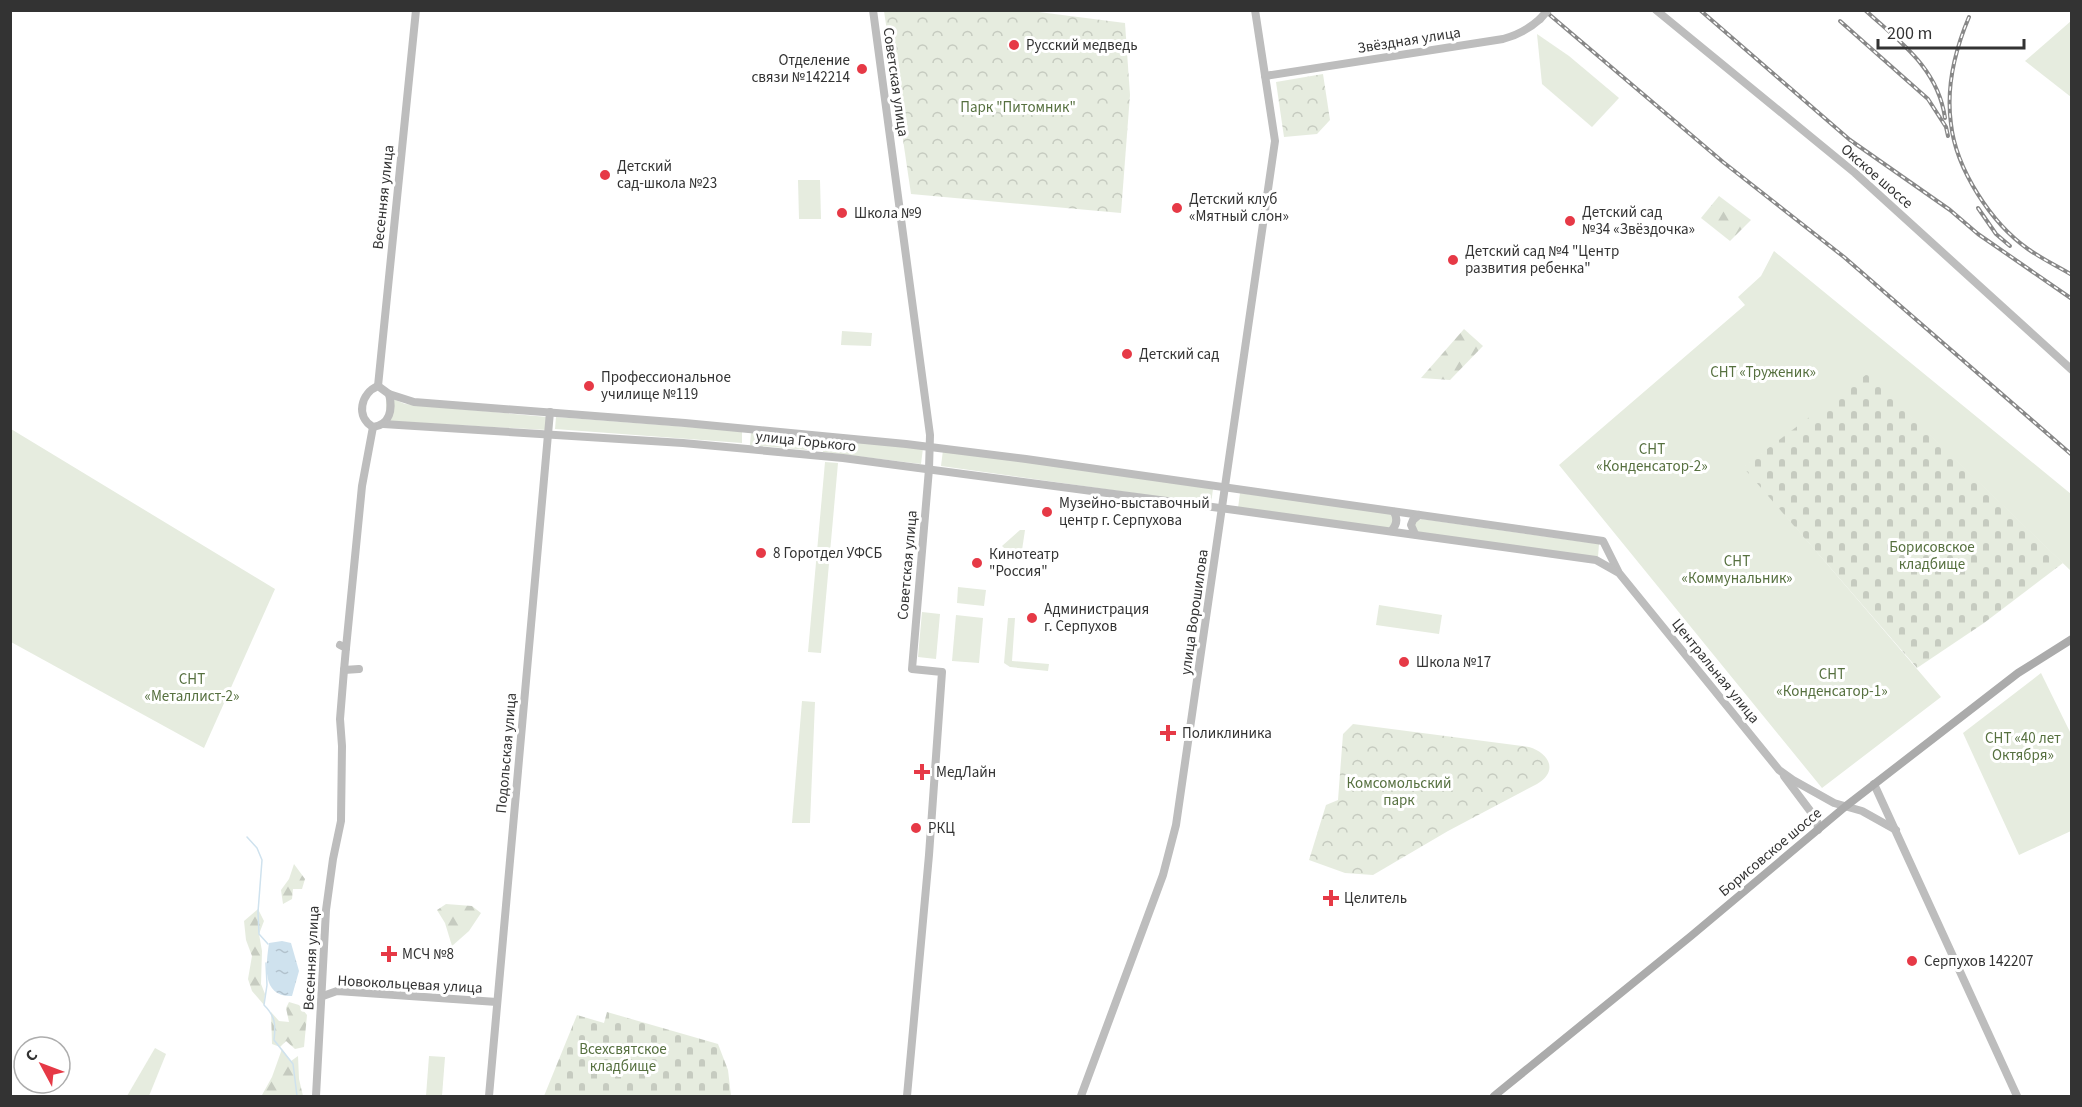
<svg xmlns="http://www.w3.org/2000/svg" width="2082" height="1107" viewBox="0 0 2082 1107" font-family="'Source Sans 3',sans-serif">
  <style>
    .green { fill: #e6ecdf }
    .forest { fill: url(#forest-firs) }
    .cemetery { fill: url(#cemetery-stones) }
    .park { fill: url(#park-crowns) }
    .water { fill: url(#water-ripples) }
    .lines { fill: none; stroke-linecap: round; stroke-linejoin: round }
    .stream { stroke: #cfe2ee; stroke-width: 1.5 }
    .secondary { stroke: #bdbdbd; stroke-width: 8 }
    .primary { stroke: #ababab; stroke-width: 8 }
    .rail-casing { stroke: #888; stroke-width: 4 }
    .rail { stroke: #fff; stroke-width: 1.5; stroke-dasharray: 4.5; stroke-linecap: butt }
    .secondary-bridge { stroke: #bdbdbd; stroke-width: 8 }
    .poi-dot { fill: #e63946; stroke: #fff; stroke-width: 2 }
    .labels { text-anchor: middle; stroke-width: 6; stroke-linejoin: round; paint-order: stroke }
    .street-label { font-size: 15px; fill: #333; stroke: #fff }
    .poi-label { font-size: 15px; fill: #333; stroke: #fff; text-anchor: start }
    .park-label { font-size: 15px; fill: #56703f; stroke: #fff }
  </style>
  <defs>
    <pattern id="forest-firs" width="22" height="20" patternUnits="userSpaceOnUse" patternTransform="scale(1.5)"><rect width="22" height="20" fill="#e6ecdf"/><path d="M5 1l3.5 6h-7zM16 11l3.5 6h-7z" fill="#c6cbc0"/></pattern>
    <pattern id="cemetery-stones" width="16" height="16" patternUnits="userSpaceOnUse" patternTransform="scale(1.5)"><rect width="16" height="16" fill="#e6ecdf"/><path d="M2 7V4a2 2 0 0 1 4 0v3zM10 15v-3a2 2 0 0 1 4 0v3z" fill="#c6cbc0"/></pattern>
    <pattern id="park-crowns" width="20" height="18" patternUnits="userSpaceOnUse" patternTransform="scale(1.5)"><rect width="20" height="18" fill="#e6ecdf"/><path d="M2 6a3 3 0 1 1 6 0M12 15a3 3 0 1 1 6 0" fill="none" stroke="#c6cbc0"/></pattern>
    <pattern id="water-ripples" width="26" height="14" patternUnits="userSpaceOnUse" patternTransform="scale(1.5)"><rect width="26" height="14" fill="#cfe2ee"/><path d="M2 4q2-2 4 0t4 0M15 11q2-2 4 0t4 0" fill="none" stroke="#b2c2cd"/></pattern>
  </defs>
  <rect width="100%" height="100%" fill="#fff"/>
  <g class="green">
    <polygon points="2071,21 2071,97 2025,61"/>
    <polygon points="1537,34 1569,56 1619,98 1592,127 1542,84"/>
    <polygon points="798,180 820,180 821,219 799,219"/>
    <polygon points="1774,251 2071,494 2071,571 1867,375 1744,467 1941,697 1822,788 1559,465 1745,305 1738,297 1761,276"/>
    <polygon points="842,331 872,333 871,346 841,345"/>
    <polygon points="386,396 405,404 547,417 547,430 386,421"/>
    <polygon points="556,417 742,431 742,443 555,429"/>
    <polygon points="11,429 275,589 204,748 11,642"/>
    <polygon points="751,432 808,437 807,450 750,445"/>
    <polygon points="825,439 923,448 921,464 823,452"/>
    <polygon points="943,450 1213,489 1211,504 941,466"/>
    <polygon points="825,462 838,463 821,653 808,652"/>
    <polygon points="1240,493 1389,513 1393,516 1394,521 1391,526 1387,528 1238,508"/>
    <polygon points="1422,519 1599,544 1598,557 1418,533 1414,525 1416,520"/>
    <polygon points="1020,530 1025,530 1021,557 1014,557 1002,546"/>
    <polygon points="958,587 986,590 984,606 957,603"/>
    <polygon points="1379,605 1442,615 1439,634 1376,625"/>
    <polygon points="922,612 940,614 936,659 918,657"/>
    <polygon points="956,615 983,618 979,663 952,661"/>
    <polygon points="1008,618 1015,618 1012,661 1049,664 1048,671 1010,667 1004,663"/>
    <polygon points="2041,673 2071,734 2071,831 2019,855 1963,733"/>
    <polygon points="802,701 815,702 810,823 792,823"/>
    <polygon points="155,1048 166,1054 149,1096 127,1096"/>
    <polygon points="429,1056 445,1057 442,1096 426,1096"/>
  </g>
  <g class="forest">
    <polygon points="1719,196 1751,220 1730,241 1701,218"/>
    <polygon points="1464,329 1483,346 1450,380 1421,378"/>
    <polygon points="294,864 305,879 302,889 293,889 292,899 283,904 281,890 289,879"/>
    <polygon points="446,904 472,906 481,913 469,931 452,946 445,923 437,910"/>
    <polygon points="258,909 264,921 259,934 262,951 261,984 265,994 264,1005 252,991 248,979 252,956 246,940 244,921"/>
    <polygon points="289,1002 299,1005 307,1015 304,1047 295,1049 286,1041 280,1047 272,1044 271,1012 279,1021 289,1022 286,1008"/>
    <polygon points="282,1049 291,1061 298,1056 299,1079 303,1096 262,1095 272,1077"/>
  </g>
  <g class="cemetery">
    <polygon points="1867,374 2063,563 1984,623 1917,668 1743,467"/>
    <polygon points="607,1012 718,1044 728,1070 731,1096 544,1096 577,1015 604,1023"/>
  </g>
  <g class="park">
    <polygon points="1023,10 1125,23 1130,95 1121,213 911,194 884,11"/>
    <polygon points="1323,74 1330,120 1317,134 1284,137 1276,82"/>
    <path d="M1353,724l176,23c20,6 30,24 8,37l-89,47 -75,44 -28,-2 -36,-13 17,-55 12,-5 5,-66z"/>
  </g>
  <path class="water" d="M282,941l9,2 8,28 -7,25c-31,1 -26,-31 -23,-53z"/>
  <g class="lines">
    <g class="stream">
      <polyline points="247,837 257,848 262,860 258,912 259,934 268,944"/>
      <path d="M266,963l1,22 -3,20c11,11 12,19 10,35l19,24 4,32"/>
    </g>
    <g class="secondary">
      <polyline points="873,10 930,435 929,469 912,669 942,672 929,855 907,1096"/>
      <polyline points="1656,10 1855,173 2072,370"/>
      <path d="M1265,76l238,-37c15,-4 26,-10 37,-20"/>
      <polyline points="378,386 416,10"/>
      <path d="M378,386l11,8c4,15 1,31 -16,33 -18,-10 -12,-34 5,-41z"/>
      <polyline points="389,394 414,402 685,423 906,444 1026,459 1603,541 1618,571"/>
      <polyline points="383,424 683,443 843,458 1235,510 1596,560 1619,573 1779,770 1793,780 1834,803 1862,811 1896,830"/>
      <path d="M1391,531c6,-6 7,-12 3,-19"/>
      <polyline points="1415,534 1411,525 1413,520 1419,515"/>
      <polyline points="340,645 346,648 344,670 359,669"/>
      <polyline points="346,648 362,486 373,427"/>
      <polyline points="1784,776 1817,820 1818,830"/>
      <polyline points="1874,784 2017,1096"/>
      <polyline points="323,996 337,991 497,1002"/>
      <polyline points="316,1096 326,910 333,859 341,821 342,746 340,719 344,670"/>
      <polyline points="489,1096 550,412"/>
      <polyline points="1081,1096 1163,875 1176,825 1275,141 1255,10"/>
    </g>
    <polyline class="primary" points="1494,1096 1691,936 1846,806 2018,673 2072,639"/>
    <g class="rail-casing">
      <g id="rail">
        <polyline points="1544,10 1723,162 1844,257 2072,455"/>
        <polyline points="1700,10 1850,140 1950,210 1978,234 2072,299"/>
        <path d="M1865,10c35,32 73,58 80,108"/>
        <path d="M1969,17c-14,33 -23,71 -18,107 5,45 40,99 77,125 14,10 29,17 44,26"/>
        <polyline points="1840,21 1928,99 1946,127 1948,136"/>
        <polyline points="1978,208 1996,234 2010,246"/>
      </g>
    </g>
    <use href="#rail" class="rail"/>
    <polyline class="secondary-bridge" points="1540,19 1548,10"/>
  </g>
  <g class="poi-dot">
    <circle cx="1014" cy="45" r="6"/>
    <circle cx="862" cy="69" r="6"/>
    <circle cx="605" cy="175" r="6"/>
    <circle cx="1177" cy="208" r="6"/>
    <circle cx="842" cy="213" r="6"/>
    <circle cx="1570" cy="221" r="6"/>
    <circle cx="1453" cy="260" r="6"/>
    <circle cx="1127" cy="354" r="6"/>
    <circle cx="589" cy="386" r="6"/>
    <circle cx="1047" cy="512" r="6"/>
    <circle cx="761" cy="553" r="6"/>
    <circle cx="977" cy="563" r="6"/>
    <circle cx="1032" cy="618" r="6"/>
    <circle cx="1404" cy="662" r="6"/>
    <path d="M1165 724h6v6h6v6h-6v6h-6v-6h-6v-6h6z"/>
    <path d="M919 763h6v6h6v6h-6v6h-6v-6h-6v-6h6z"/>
    <circle cx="916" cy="828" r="6"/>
    <path d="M1328 889h6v6h6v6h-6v6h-6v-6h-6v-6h6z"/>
    <path d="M386 945h6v6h6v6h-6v6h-6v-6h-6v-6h6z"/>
    <circle cx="1912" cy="961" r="6"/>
  </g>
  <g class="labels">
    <g class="street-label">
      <text transform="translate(1409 40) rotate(-9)" y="5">Звёздная улица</text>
      <text transform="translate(896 82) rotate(82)" y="5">Советская улица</text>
      <text transform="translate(1877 176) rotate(41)" y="5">Окское шоссе</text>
      <text transform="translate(383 197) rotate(-84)" y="5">Весенняя улица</text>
      <text transform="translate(806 441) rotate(6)" y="5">улица Горького</text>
      <text transform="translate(907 565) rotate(-85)" y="5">Советская улица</text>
      <text transform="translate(1194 612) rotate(-82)" y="5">улица Ворошилова</text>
      <text transform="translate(1716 671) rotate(51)" y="5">Центральная улица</text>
      <text transform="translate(506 753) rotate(-85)" y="5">Подольская улица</text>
      <text transform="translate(1770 852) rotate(-40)" y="5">Борисовское шоссе</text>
      <text transform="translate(311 958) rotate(-87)" y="5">Весенняя улица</text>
      <text transform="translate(410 984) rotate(3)" y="5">Новокольцевая улица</text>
    </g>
    <g class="poi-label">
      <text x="1026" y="50">Русский медведь</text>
      <text x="850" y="65" text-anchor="end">Отделение<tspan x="850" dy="17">связи №142214</tspan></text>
      <text x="617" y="171">Детский<tspan x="617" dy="17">сад-школа №23</tspan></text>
      <text x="1189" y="204">Детский клуб<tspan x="1189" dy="17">«Мятный слон»</tspan></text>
      <text x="1582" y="217">Детский сад<tspan x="1582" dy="17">№34 «Звёздочка»</tspan></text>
      <text x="854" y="218">Школа №9</text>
      <text x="1465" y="256">Детский сад №4 "Центр<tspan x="1465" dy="17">развития ребенка"</tspan></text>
      <text x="1139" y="359">Детский сад</text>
      <text x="601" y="382">Профессиональное<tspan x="601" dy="17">училище №119</tspan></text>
      <text x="1059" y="508">Музейно-выставочный<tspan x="1059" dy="17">центр г. Серпухова</tspan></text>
      <text x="773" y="558">8 Горотдел УФСБ</text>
      <text x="989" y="559">Кинотеатр<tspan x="989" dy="17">"Россия"</tspan></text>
      <text x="1044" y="614">Администрация<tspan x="1044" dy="17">г. Серпухов</tspan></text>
      <text x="1416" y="667">Школа №17</text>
      <text x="1182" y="738">Поликлиника</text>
      <text x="936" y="777">МедЛайн</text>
      <text x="928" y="833">РКЦ</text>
      <text x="1344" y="903">Целитель</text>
      <text x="402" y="959">МСЧ №8</text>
      <text x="1924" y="966">Серпухов 142207</text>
    </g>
    <g class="park-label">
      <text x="1018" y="112">Парк "Питомник"</text>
      <text x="1763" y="377">СНТ «Труженик»</text>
      <text x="1652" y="454">СНТ<tspan x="1652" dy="17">«Конденсатор-2»</tspan></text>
      <text x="1932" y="552">Борисовское<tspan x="1932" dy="17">кладбище</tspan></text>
      <text x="1737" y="566">СНТ<tspan x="1737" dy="17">«Коммунальник»</tspan></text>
      <text x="1832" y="679">СНТ<tspan x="1832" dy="17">«Конденсатор-1»</tspan></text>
      <text x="192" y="684">СНТ<tspan x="192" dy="17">«Металлист-2»</tspan></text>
      <text x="2023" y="743">СНТ «40 лет<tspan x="2023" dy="17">Октября»</tspan></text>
      <text x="1399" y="788">Комсомольский<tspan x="1399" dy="17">парк</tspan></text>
      <text x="623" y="1054">Всехсвятское<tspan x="623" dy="17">кладбище</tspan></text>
    </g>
  </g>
  <rect width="2082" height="1107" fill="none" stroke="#333333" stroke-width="24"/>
  <g transform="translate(42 1065) rotate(311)"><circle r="28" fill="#ffffff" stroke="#adadad" stroke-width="1.5"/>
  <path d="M0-4.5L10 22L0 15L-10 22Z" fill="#e63946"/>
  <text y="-9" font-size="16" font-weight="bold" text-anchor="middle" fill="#333333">С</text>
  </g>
  <path d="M1878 39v9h146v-9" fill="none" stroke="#333333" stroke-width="3"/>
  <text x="1887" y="39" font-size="18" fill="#333333" stroke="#ffffff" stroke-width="4.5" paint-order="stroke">200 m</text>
</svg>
